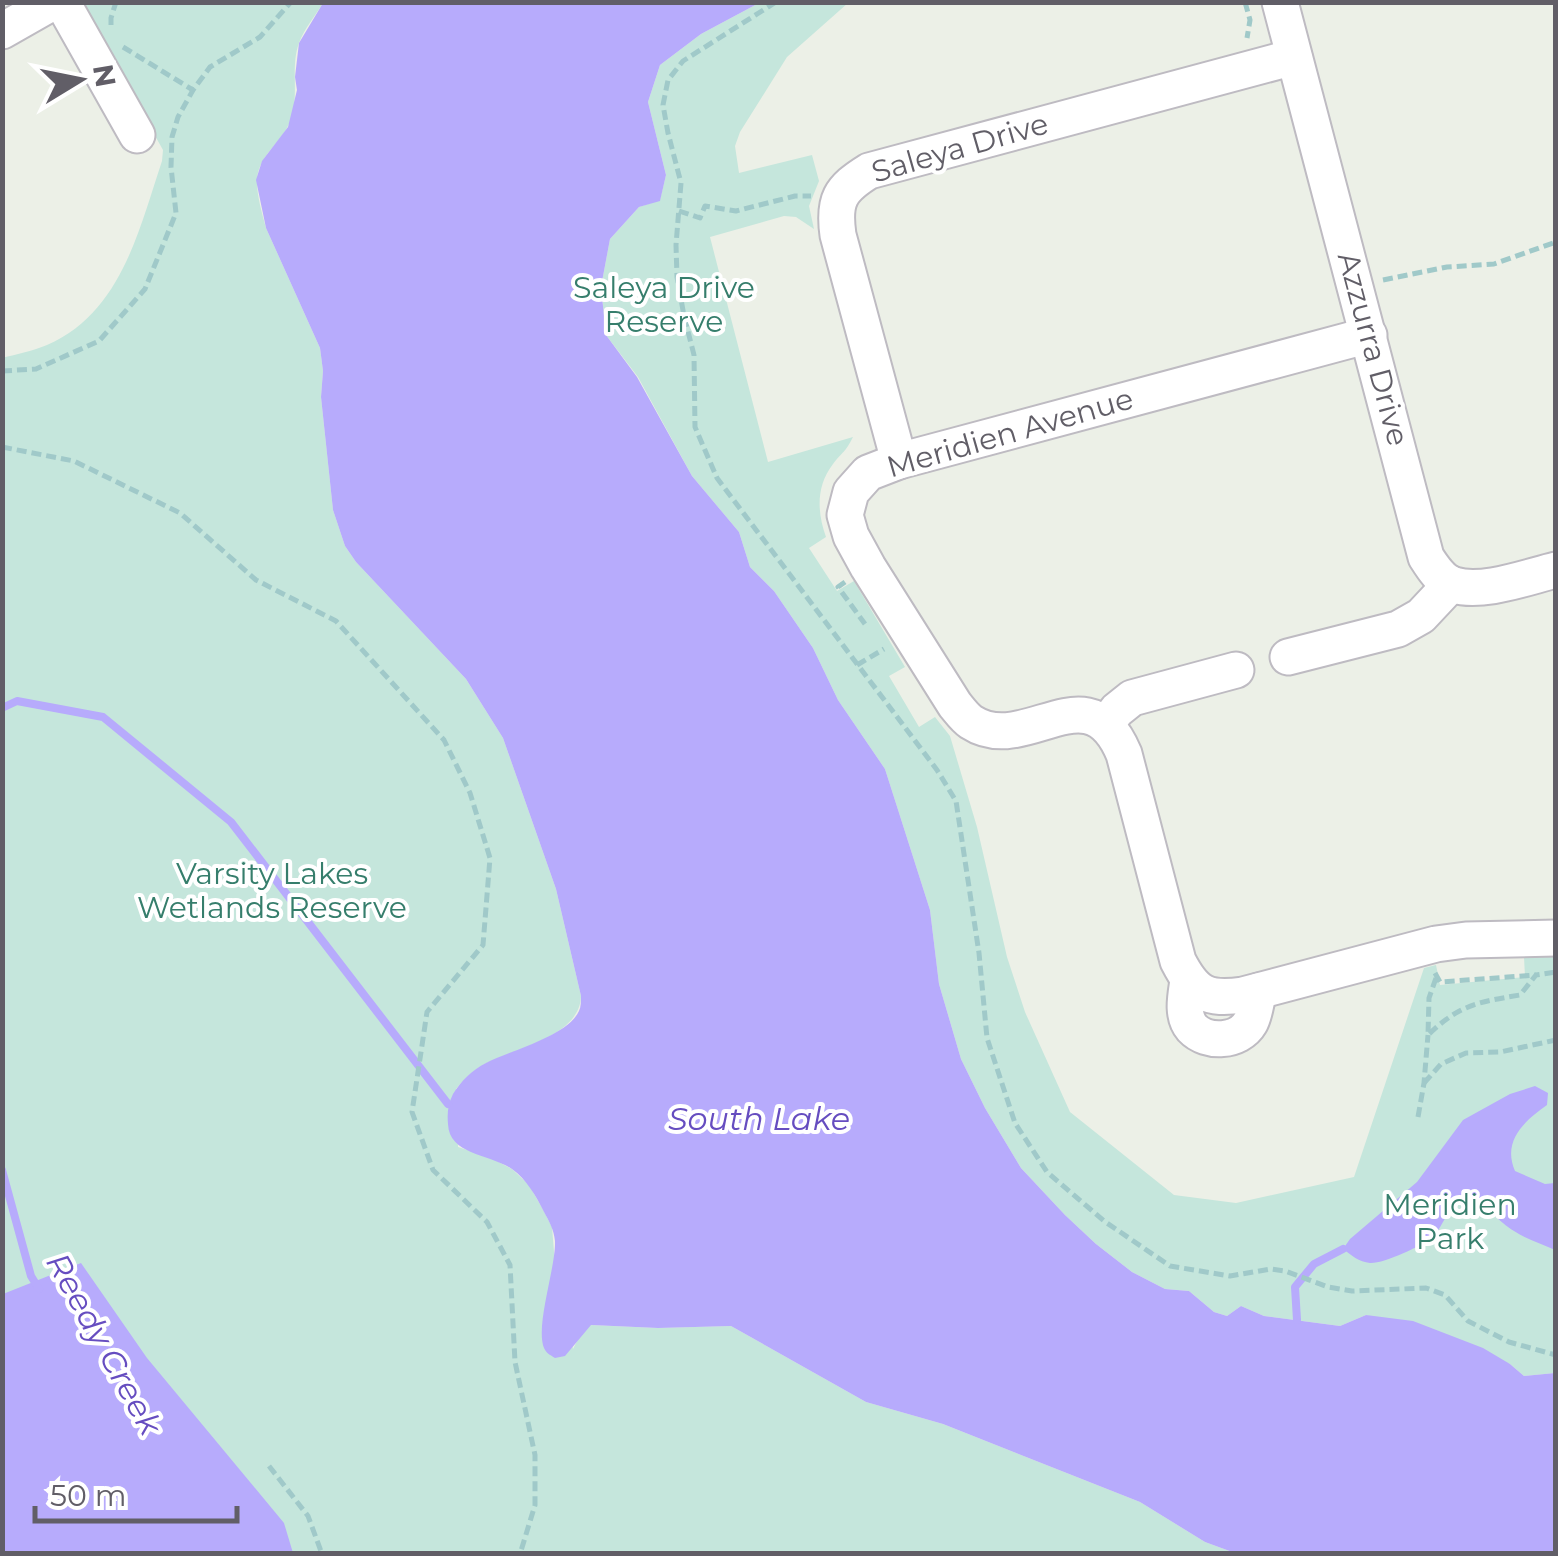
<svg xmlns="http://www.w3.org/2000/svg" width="1558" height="1556" viewBox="0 0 1558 1556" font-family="Montserrat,sans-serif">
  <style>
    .green { fill: #c5e6dc }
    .water { fill: #b7abfc }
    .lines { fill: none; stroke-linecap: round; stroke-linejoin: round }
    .stream { stroke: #b7abfc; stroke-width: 8 }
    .minor-casing { stroke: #bebbc2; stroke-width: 39 }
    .path { stroke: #a0c9c9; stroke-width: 5; stroke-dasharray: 10 5; stroke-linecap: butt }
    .minor { stroke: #fff; stroke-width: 35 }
    .labels { text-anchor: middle; stroke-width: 8; stroke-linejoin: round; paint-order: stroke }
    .street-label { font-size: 30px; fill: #615e67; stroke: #fff }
    .park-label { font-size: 30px; fill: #367e6c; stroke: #fff }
    .water-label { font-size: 32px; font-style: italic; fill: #664dc0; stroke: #fff }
  </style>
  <rect width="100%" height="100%" fill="#ecf0e7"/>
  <g class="green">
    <path d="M81,3h242c-7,12 -19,26 -24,40 -10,27 3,58 -12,85 -10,18 -30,30 -30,54 0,14 5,31 9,46l54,120 3,23 -2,26 12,113 12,36 11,16 110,117 37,59 53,151 25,107c-1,40 -64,52 -94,67 -13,6 -22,15 -31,26l2,58 29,9 25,13 17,16 12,21 11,21 2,25 19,97 7,-14 10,-10 68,3 73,-2 135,76 77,22 197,78 65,40 30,11h-1232l-1,-1195c15,-4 31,-7 45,-13 74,-32 92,-115 115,-184l1,-11z"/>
    <path d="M759,3h89l-61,54 -47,75 -5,14 4,27 73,-18 7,26 -10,25 5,23 -18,-12 -12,-1 -74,21 58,225 85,-25c-8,16 -10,14 -20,27 -17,22 -16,48 -7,73l-17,11 28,43 17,-10 51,86 -16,9 30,51 16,-10 15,19 27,91 30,130 18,55 45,100 104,83 62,8 118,-26 70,-209 12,-3 4,20 85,-8 -1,-20h31v416l-31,3 -14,-12 -144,-49 -26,11 -76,-10 -23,-10 -14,10 -13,-4 -25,-21 -24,-2 -33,-17 -36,-28 -31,-29 -44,-47 -36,-60 -24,-49 -22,-75 -9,-74 -45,-141 -47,-69 -25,-52 -39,-57 -24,-24 -11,-35 -47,-56 -54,-99 -32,-42 -5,-48 9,-48 29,-32 21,-7 6,-25 -18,-73 12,-37 41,-31z"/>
  </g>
  <g class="water">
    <path d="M323,3h436l-58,31 -41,31 -12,37 18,73 -6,26 -21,6 -29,32 -9,48 5,48 31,42 55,99 47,56 11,35 24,24 39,57 25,52 47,69 45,141 9,74 22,75 24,49 36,60 44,47 31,29 36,28 33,17 24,2 25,21 13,4 14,-10 23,10 76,10 26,-11 47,6 70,27 27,16 14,12 31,-3v180h-320l-30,-11 -65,-40 -197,-78 -77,-22 -135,-76 -73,2 -67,-3 -26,31 -10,2c-6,-4 -8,-4 -11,-10 -9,-22 12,-81 11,-107 -1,-11 -6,-20 -11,-29 -8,-16 -17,-32 -32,-43 -22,-15 -63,-14 -64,-45 -1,-11 0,-20 5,-30 8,-13 19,-24 33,-31 23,-12 82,-27 93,-52 2,-4 2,-10 2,-15l-25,-107 -53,-151 -37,-59 -110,-117 -11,-16 -12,-36 -12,-113 2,-26 -3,-23 -54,-120 -10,-48 6,-19 26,-34 9,-37 -2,-13 4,-34z"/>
    <path d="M1535,1086l13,7 -1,12c-23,16 -45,36 -32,66l30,13 10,-1v67c-13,-6 -29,-11 -41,-19 -15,-9 -28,-27 -45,-30 -19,-3 -25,25 -36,36 -11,9 -50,27 -63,26 -11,-1 -19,-8 -27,-14l7,-10 67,-57 46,-62 47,-26z"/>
    <polygon points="81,1263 147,1358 284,1523 293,1553 3,1553 3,1294"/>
  </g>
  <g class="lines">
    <g class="stream">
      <polyline points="2,708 17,701 103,717 231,822 448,1104"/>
      <polyline points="2,1170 31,1276 39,1289"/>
      <polyline points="1297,1320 1295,1287 1314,1264 1343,1249"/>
    </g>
    <g class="minor-casing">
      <g id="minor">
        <polyline points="62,2 137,135"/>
        <path d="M1280,2l146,555c7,11 15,24 28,28 28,9 73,-8 102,-15"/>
        <polyline points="2,31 53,2"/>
        <path d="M1369,335l-470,126 -31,12 -17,19 -6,23 6,21 17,31 87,138c5,6 10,13 16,17 55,36 117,-55 153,32l54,207c17,33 29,39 65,34l193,-51 30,-4 90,-2"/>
        <path d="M899,461l-61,-226c-5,-35 2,-46 31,-64l425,-114"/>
        <polyline points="1288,657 1398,629 1421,616 1451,584"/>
        <polyline points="1106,724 1117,710 1132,698 1236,670"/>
        <path d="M1188,980c-2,15 -7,35 4,48 15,16 47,14 58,-5 5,-8 6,-23 9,-32"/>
      </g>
    </g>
    <g class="path">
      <polyline points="776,2 683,61 668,80 663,105 668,133 681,183 676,245 677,277 684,316 694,355 695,427 717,478 937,770 956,801 979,953 987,1038 1015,1123 1047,1172 1104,1221 1170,1266 1230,1276 1271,1269 1285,1271 1328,1287 1352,1291 1426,1288 1445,1295 1468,1321 1509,1342 1556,1355"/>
      <polyline points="1245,2 1250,20 1247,38"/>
      <polyline points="111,25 111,18 116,2"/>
      <polyline points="123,47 193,90"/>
      <polyline points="679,211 700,218 705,206 736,211 795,196 811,196"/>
      <polyline points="1383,280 1447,267 1494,264 1556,242"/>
      <polyline points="2,371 36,369 99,341 145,289 176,213 171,167 172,137 178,117 193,90 210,67 260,37 291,2"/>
      <polyline points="2,447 74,461 180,513 256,580 336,621 444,740 470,793 490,858 483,945 427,1012 412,1112 433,1170 487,1222 510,1265 515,1362 535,1455 535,1505 520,1554"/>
      <polyline points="845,582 838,587 865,624"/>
      <polyline points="857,665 884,649"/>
      <polyline points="1435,973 1440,982 1536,975"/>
      <path d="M1436,978l-7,20 -1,37c32,-31 51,-33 92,-40l16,-20 20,-3"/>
      <polyline points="1424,1083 1441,1064 1466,1053 1500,1052 1556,1040"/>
      <polyline points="1418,1117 1424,1083 1428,1035"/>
      <polyline points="269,1466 308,1516 322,1554"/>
    </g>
    <use href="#minor" class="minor"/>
  </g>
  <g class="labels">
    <g class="street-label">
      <text transform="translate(960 148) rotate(-16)" y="10">Saleya Drive</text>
      <text transform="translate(1373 349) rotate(75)" y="10">Azzurra Drive</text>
      <text transform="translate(1010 433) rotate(-16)" y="10">Meridien Avenue</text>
    </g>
    <g class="park-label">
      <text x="664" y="298">Saleya Drive<tspan x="664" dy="34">Reserve</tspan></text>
      <text x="272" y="884">Varsity Lakes<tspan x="272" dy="34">Wetlands Reserve</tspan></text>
      <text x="1450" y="1215">Meridien<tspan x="1450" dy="34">Park</tspan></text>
    </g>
    <g class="water-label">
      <text x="759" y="1130">South Lake</text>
      <text transform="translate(104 1344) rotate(61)" y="11">Reedy Creek</text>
    </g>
  </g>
  <rect width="1558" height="1556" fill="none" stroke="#615e67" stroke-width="10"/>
  <g transform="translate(80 80) rotate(80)" stroke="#ffffff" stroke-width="8" paint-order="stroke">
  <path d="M0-8L18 38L0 25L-18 38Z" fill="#615e67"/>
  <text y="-15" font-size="28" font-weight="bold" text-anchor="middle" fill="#615e67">N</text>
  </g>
  <path d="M35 1506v15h202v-15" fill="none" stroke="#615e67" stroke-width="5"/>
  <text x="50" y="1506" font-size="30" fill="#615e67" stroke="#ffffff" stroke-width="8" paint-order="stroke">50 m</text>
</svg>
